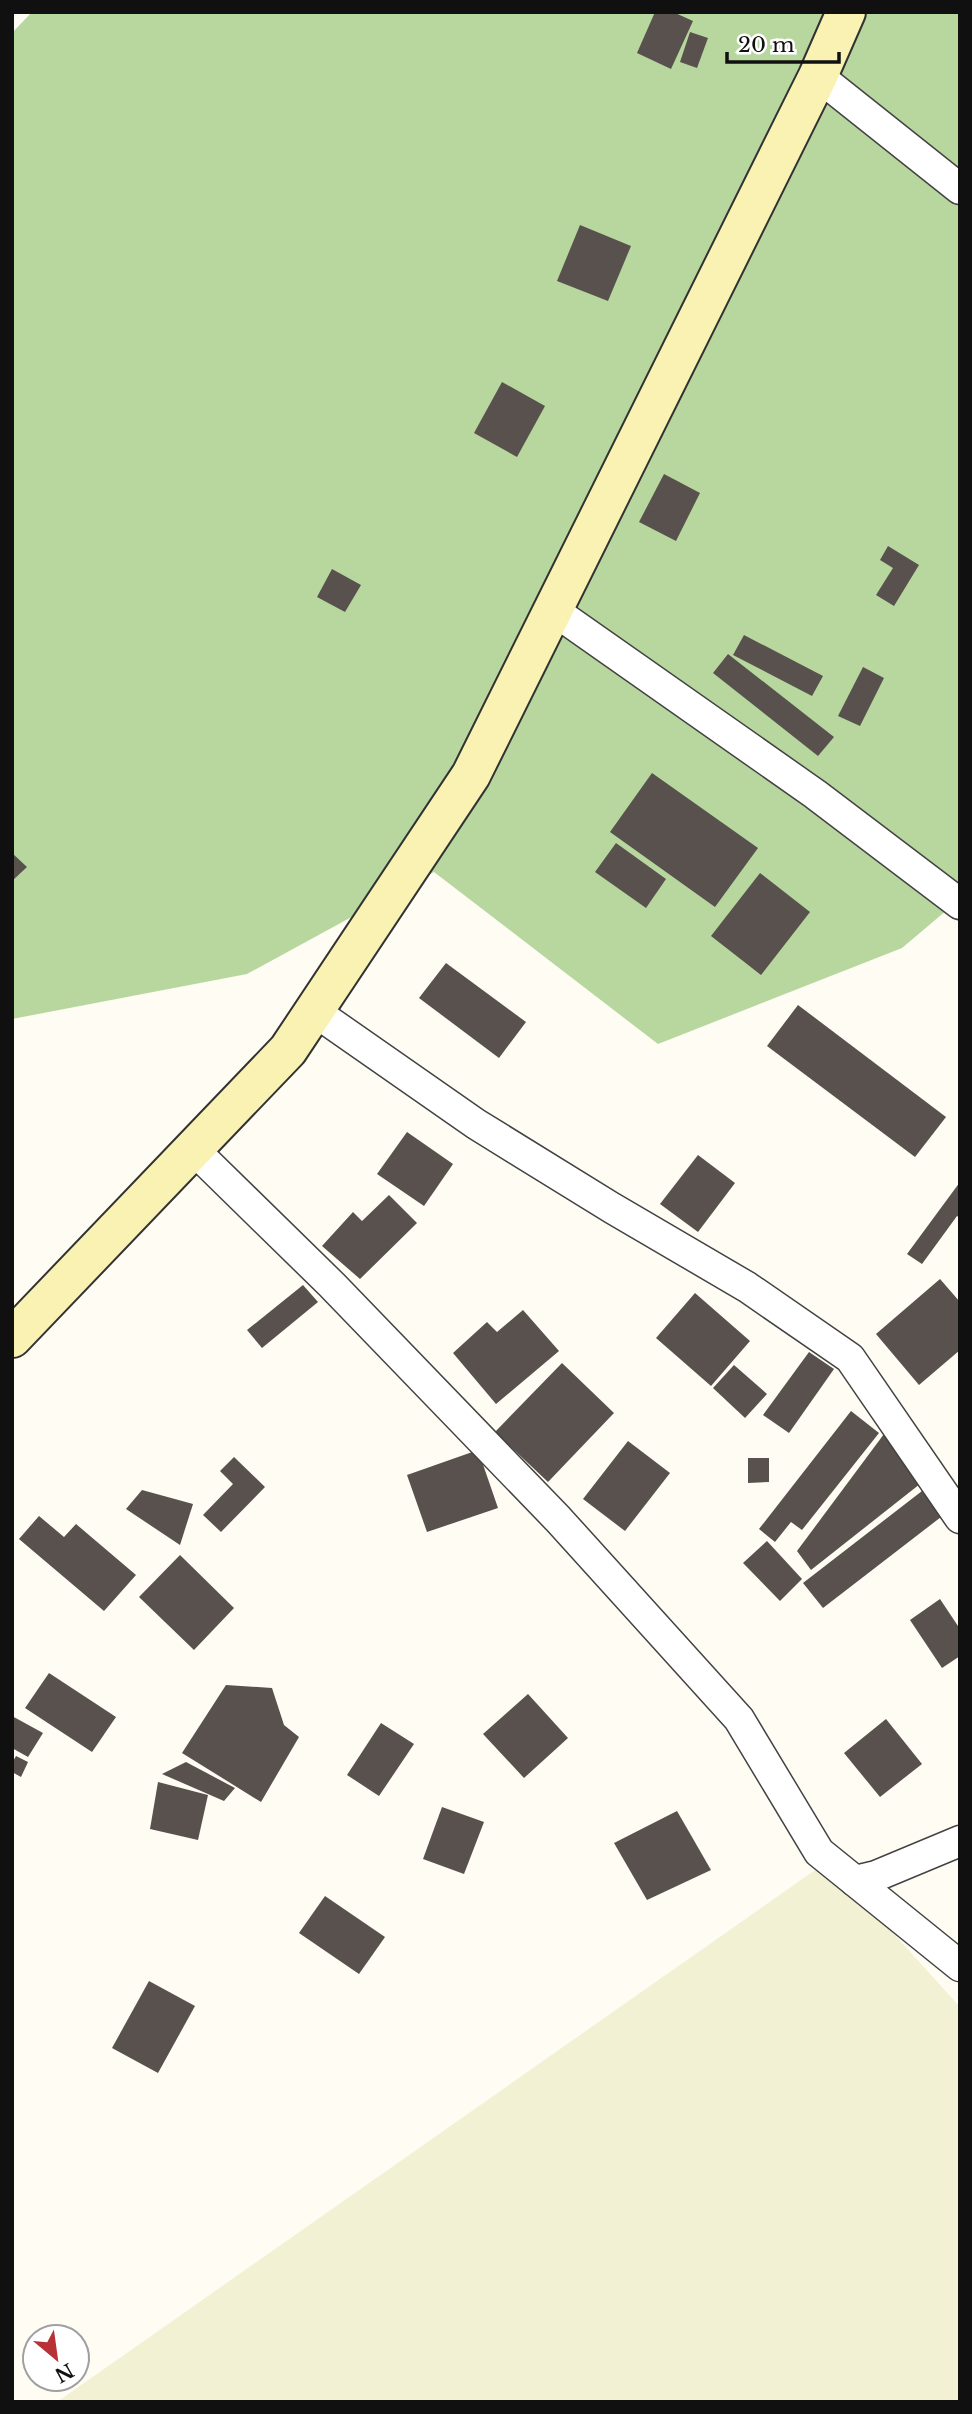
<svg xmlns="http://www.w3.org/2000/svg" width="972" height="2414" viewBox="0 0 972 2414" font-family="'Libre Baskerville',serif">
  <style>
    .farmland { fill: #f3f1d4 }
    .forest { fill: #b7d79f }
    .building { fill: #58514d }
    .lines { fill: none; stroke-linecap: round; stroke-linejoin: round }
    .street-casing { stroke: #434343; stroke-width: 33 }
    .secondary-casing { stroke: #323232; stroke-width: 42 }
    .street { stroke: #fff; stroke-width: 30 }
    .secondary { stroke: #f9f2b3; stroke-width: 38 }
  </style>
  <rect width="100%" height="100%" fill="#fefcf3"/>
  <polygon class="farmland" points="828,1861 960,2007 960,2402 57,2402"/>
  <polygon class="forest" points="32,12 960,12 960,899 902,948 658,1044 434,872 247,974 12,1019 12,33"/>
  <g class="building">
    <polygon points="655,12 673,12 693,21 671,69 637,53"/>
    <polygon points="690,32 708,38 697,68 680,62"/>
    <polygon points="580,225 631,246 608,301 557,281"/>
    <polygon points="502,382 545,406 517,457 474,433"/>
    <polygon points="664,474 700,493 676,541 639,522"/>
    <polygon points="888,546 919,565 894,606 876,595 893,568 880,560"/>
    <polygon points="332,569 361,585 345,612 317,597"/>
    <polygon points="744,635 823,676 812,696 733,655"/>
    <polygon points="728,654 834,737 818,756 713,673"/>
    <polygon points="863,667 884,678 860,726 838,716"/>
    <polygon points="652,773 758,848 715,907 610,832"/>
    <polygon points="616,843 666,879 646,908 595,872"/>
    <polygon points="12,853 27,867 12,881"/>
    <polygon points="760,873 810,912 761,975 711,936"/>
    <polygon points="446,963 526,1022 499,1058 419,998"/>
    <polygon points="798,1005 946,1117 915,1157 767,1046"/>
    <polygon points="407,1132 453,1164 424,1206 377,1174"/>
    <polygon points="698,1155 735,1183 698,1232 660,1204"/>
    <polygon points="960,1182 960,1218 957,1216 922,1264 907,1254"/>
    <polygon points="389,1195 417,1223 360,1279 322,1246 353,1212 362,1221"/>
    <polygon points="940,1279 960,1302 960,1350 919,1385 876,1334"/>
    <polygon points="303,1285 318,1302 262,1348 247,1330"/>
    <polygon points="695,1293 750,1341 711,1386 656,1338"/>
    <polygon points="523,1310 559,1351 496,1404 453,1353 487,1322 497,1332"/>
    <polygon points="809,1352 834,1369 789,1433 763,1415"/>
    <polygon points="562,1363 614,1413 548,1482 495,1432"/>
    <polygon points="734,1365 767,1394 745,1418 713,1388"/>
    <polygon points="851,1411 879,1433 802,1530 791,1522 775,1542 759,1529"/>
    <polygon points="884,1434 925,1480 811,1570 797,1551"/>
    <polygon points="628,1441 670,1473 625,1531 583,1499"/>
    <polygon points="478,1450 498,1508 427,1532 407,1475"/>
    <polygon points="234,1457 265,1487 221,1532 203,1515 233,1484 220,1471"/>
    <polygon points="748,1458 769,1458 769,1482 748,1483"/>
    <polygon points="142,1490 193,1504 180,1545 126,1509"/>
    <polygon points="922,1491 941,1517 823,1608 803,1583"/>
    <polygon points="39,1516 64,1537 76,1524 136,1575 104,1611 19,1539"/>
    <polygon points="767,1541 802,1579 780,1601 743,1563"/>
    <polygon points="180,1555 234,1608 194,1650 139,1597"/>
    <polygon points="940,1599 960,1629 960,1656 942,1668 910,1620"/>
    <polygon points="49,1673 116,1717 92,1752 25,1708"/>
    <polygon points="226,1685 272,1688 284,1725 299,1737 261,1802 182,1753"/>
    <polygon points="528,1694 568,1738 524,1778 483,1734"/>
    <polygon points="12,1716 43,1733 28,1757 12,1748"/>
    <polygon points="886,1719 922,1764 880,1797 844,1753"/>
    <polygon points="381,1723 414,1744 379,1796 347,1775"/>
    <polygon points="16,1756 28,1762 21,1777 12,1772 12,1763"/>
    <polygon points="186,1762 235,1788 224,1801 162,1774"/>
    <polygon points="158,1782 208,1795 198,1840 150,1829"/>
    <polygon points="442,1807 484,1822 464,1874 423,1859"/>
    <polygon points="677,1811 711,1870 647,1900 614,1843"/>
    <polygon points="325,1896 385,1937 359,1974 299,1933"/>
    <polygon points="149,1981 195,2006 158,2073 112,2048"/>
  </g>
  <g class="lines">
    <g class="street-casing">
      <g id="street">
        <polyline points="818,76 960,189"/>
        <polyline points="553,610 815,794 960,904"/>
        <polyline points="314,1011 476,1124 612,1208 747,1287 850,1358 960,1518"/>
        <polyline points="193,1149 332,1285 558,1519 739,1719 819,1852 960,1966"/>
        <polyline points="855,1881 876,1876 960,1841"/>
      </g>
    </g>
    <g class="secondary-casing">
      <polyline id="secondary" points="12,1338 288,1050 471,775 818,76 846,12"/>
    </g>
    <use href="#street" class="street"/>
    <use href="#secondary" class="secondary"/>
  </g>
  <rect width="972" height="2414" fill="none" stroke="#101010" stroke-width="28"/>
  <g transform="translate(56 2358) rotate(151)"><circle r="33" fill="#ffffff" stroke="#9f9f9f" stroke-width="2"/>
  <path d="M0-5L12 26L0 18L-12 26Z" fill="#b73136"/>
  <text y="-10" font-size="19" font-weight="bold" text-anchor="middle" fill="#101010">N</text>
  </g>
  <path d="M727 52v10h112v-10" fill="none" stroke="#101010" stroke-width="3.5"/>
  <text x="738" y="52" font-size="21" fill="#101010" stroke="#ffffff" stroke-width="5" paint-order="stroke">20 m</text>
</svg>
